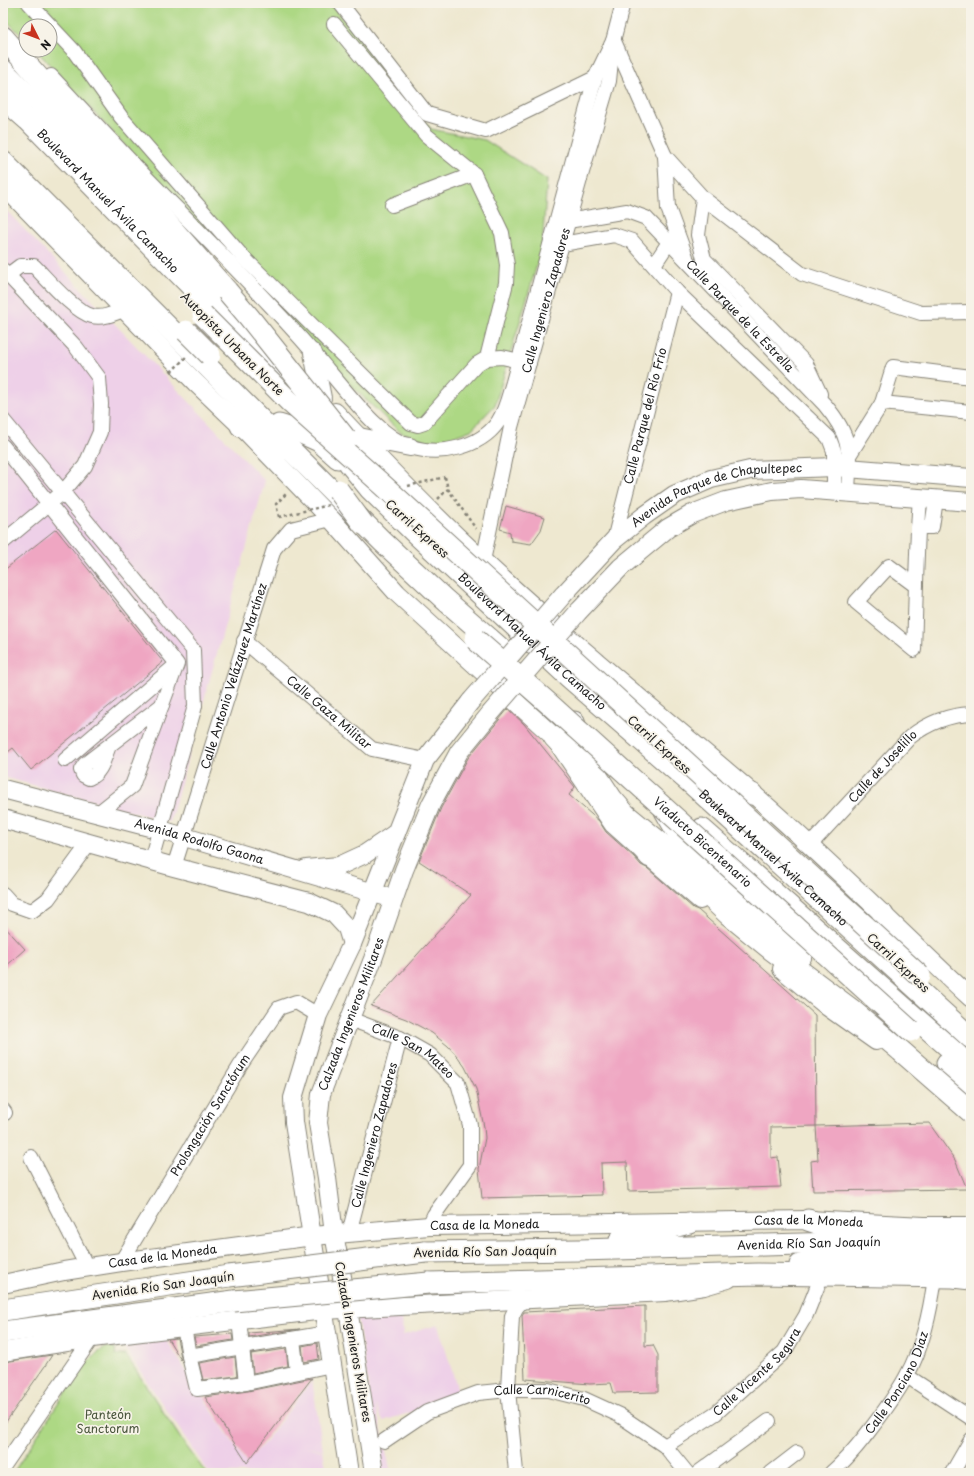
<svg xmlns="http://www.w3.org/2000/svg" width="974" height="1476" viewBox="0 0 974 1476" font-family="'Playpen Sans',sans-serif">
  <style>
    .built { fill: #eed0e8 }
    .green { fill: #add884; stroke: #647a50 }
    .building { fill: #efa6c2 }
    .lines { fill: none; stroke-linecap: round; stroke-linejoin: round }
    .minor-casing { stroke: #858276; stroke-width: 16 }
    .major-casing { stroke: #858276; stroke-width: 20 }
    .highway-casing { stroke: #858276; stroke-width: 23 }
    .path { stroke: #858276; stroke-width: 2.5; stroke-dasharray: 3 3; stroke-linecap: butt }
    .minor { stroke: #fff; stroke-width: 14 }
    .major { stroke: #fff; stroke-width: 18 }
    .highway { stroke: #fff; stroke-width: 21 }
    .major-bridge-casing { stroke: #858276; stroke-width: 20; stroke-linecap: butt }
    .highway-bridge-casing { stroke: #858276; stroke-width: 23; stroke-linecap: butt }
    .path-bridge { stroke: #858276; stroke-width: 2.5; stroke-dasharray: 3 3; stroke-linecap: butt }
    .major-bridge { stroke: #fff; stroke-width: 18 }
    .highway-bridge { stroke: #fff; stroke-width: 21 }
    .labels { text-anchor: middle; stroke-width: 3.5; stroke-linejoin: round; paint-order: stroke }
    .street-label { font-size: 12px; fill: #1c1c1c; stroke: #f7f3e8 }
    .park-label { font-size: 12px; fill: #48543b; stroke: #f7f3e8 }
  </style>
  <rect width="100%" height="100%" fill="#f7f3e8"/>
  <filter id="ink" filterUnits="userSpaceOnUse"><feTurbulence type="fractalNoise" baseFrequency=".025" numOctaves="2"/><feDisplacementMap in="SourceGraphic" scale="8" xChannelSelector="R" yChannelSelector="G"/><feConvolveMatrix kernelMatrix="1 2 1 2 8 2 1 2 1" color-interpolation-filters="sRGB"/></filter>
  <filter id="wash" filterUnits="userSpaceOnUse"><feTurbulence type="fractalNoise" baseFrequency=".012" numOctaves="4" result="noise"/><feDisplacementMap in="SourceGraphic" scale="16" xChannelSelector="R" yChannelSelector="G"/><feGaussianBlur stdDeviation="0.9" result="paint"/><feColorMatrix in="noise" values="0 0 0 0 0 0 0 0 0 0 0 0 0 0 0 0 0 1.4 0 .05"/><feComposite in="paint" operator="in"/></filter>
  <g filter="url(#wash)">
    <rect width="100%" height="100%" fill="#eee8d0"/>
    <g class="built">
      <polygon points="3,207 265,481 170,822 3,777"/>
      <polygon points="357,1314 402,1314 403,1335 438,1325 460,1397 383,1421 380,1416 375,1403 391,1473 382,1473"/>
      <polygon points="165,1338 246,1463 265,1442 312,1380 323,1450 305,1446 323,1451 327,1473 209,1473 121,1343"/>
    </g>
    <g class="green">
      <polygon points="3,3 333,3 335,8 431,129 485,140 547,180 542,248 495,405 471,430 433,444 400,432 330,366 36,50 50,50 50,26 26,26 26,40 3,17"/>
      <polygon points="107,1347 115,1348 116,1355 126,1355 181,1439 206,1473 13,1473 80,1370 97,1353"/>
    </g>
    <g id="blocks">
      <g class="building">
        <polygon points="506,506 545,517 541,530 531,544 511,541 510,532 500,529"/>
        <polygon points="56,529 163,662 31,770 13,748 3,756 3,571"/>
        <polygon points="508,709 524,724 575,787 569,795 599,821 606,832 634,857 641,865 647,868 693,908 698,910 815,1015 816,1126 771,1127 771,1158 778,1157 781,1187 628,1191 627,1162 601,1163 602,1195 482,1198 479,1169 485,1138 484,1127 476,1089 465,1067 458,1057 448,1046 432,1033 406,1019 371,1006 471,895 419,861 441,808 468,758"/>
        <polygon points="3,925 25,949 3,969"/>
        <polygon points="929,1123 955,1160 967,1189 813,1191 811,1161 818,1160 816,1126"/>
        <polygon points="645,1306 645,1346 653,1345 658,1355 658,1392 614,1393 611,1383 590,1384 525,1379 522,1315 524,1312"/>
        <polygon points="300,1329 249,1337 249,1333"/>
        <polygon points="232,1334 233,1340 196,1346 194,1337"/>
        <polygon points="177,1338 181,1357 181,1360 168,1339"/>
        <polygon points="317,1343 319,1359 304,1362 302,1346"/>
        <polygon points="286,1349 288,1366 253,1373 251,1354"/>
        <polygon points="52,1355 45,1366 3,1426 3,1362"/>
        <polygon points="235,1357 237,1376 203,1380 199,1363"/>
        <polygon points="312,1378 247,1463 205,1397 248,1391"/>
      </g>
    </g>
  </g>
  <g filter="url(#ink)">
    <use href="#blocks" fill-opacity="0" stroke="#858276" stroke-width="1"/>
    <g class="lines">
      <g class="minor-casing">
        <g id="minor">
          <polyline points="29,3 74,51 121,117 242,256 411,423 418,425 424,423 477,364 487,358 502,357 529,363"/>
          <polyline points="340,3 427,114 486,131 595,78"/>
          <polyline points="334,24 426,135 474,174 502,233 507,265 506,283 487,358"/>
          <polyline points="614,41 665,156 703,198 802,274 921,313 971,312"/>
          <path d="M51,76c31,33 61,66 93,99 42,43 85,86 126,130 20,21 39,42 57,64 22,25 52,68 84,78 28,9 69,1 87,-25 8,-12 11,-27 15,-40l82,-304 18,-37"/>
          <polyline points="665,156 668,208 686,257"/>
          <polyline points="703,198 698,235 704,259 806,364 820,394"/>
          <polyline points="392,205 474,174"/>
          <path id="s1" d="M562,217l6,4 59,-10 19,7 179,187c27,32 25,47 23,87"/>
          <polyline points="555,242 562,244 614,235 632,241 677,292 829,438 834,451 834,490"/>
          <polyline points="654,265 669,242"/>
          <polyline points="3,270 76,347 99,378 101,404 100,432 85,466 62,493 3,542"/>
          <path d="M8,275l12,-9h14c14,14 40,45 58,50 11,3 23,-3 33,-7"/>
          <polyline points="882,403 971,412"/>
          <polyline points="3,420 193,650 195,706 151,860"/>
          <polyline points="3,446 177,664 132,786 97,814"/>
          <polyline points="847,457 848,457 882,403 893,367 971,377"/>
          <polyline points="918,527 932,527 936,499"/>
          <path id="s2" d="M614,540l63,-248"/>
          <path id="s3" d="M483,561l28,-134 71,-255 27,-91 4,-40 10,-38"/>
          <path d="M916,586l-27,-20 -33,36 58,48c2,-50 2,-102 6,-152"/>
          <path id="s4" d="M244,641l128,108 53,11"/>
          <path d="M109,746c-5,11 -7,27 -20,32l-6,-3 -2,-5 4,-6 77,-59"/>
          <polyline points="65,760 176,665"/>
          <path id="s5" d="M810,845l100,-108c18,-14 38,-22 61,-23"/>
          <path id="s6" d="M174,867l100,-318 17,-20 40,-10"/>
          <polyline points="3,894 12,904 32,911 48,899 89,843"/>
          <path id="s7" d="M350,1019l50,19 30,17 28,28 12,42v40l-36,50 -5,11"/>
          <polyline points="3,1110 5,1113"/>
          <polyline points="31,1157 83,1259 85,1267"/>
          <path id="s8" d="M349,1233l51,-195"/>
          <path id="s9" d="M121,1262l119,-196 39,-58 17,-6 22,13"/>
          <polyline points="239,1320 246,1383"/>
          <polyline points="184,1327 189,1356 327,1333"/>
          <polyline points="293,1339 297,1372"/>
          <polyline points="189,1356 197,1389 246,1383 332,1365"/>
          <polyline points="907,1376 971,1418"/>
          <path id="s10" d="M384,1441l43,-29 51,-19 30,-3h40l36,9 35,16 46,31 22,27"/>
          <path id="s11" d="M665,1446l51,-33 68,-61 22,-37 16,-40"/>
          <polyline points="3,1467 92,1338"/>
          <polyline points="516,1472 508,1390 512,1316 516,1308 523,1300"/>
          <polyline points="698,1473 769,1421"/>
          <polyline points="771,1473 797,1453"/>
          <path id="s12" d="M831,1473c13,-11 24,-24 35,-38 14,-18 29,-38 40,-58 17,-30 24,-65 29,-99"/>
          <polyline points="952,1473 971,1440"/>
        </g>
      </g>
      <g class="major-casing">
        <g id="major">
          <polyline points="3,68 51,117 217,294"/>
          <polyline points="3,185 196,383 241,426 331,519 397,593 554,737 613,824 650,857 700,900"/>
          <polyline points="313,353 322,398"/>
          <path d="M335,412c48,51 96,101 147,148 87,81 180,156 270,233 76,66 146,137 219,205"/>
          <polyline points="359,437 410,447"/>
          <path id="s13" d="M563,595l51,-55 30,-24 30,-21 37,-16 39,-9 85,-3 136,11"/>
          <polyline points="579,611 621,567 668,528 692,514 726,501 772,491 801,489 971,502"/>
          <path id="s14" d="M3,789l158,41 223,66"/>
          <polyline points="3,819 174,867 309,902 334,914 347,928 352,944"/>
          <polyline points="306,869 339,866 365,854 396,833"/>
          <polyline points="782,969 828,1007 876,1041"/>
          <path id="s15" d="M3,1284l61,-13 57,-9 192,-26 116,-10 379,-6 116,6h47"/>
          <polyline points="3,1352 92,1338 324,1310 665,1292 704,1286 728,1279"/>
          <polyline points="349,1473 294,1122 293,1098 318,1015 352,944 425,760 471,701"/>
          <path id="s16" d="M374,1473l-26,-164 -14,-75 -7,-56 -9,-55 3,-29 52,-135 31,-89 27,-66 28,-52 31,-38"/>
        </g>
      </g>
      <g class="highway-casing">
        <g id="highway">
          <polyline points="3,37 227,291"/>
          <polyline points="3,80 20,107"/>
          <path id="s17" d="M3,98l25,22 225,229 26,30"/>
          <polyline points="3,162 383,542 444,599 500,648"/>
          <polyline points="279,425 295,430 319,441 338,458"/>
          <polyline points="241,426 259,437 277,453"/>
          <path id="s18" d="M349,463l21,26 44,43 155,145 124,108 278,253"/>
          <polyline points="574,722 589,764 612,799 626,815 659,842 678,862 692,880 728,914 772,950 852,1010 901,1051"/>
          <polyline points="554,737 583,768 588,776"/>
          <polyline points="706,787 752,794"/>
          <polyline points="665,811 686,847 782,940 801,956"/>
          <polyline points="618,820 650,857"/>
          <polyline points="702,829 971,1067"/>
          <polyline points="883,915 896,960"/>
          <polyline points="947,1063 971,1085"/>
          <polyline points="808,1220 858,1237"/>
          <polyline points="620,1240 689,1223"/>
          <path id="s19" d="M425,1252l155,-2 292,-8 99,1"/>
          <path d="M800,1265c57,-14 114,-3 171,-7"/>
          <polyline points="429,1283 758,1274 953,1277 971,1279"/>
          <polyline points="3,1310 229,1276"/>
          <polyline points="3,1332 234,1301"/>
        </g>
      </g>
      <g class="path">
        <polyline points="445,477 448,489 476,529"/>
        <polyline points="438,499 448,489"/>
        <polyline points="279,517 276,504 286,494"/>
      </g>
      <use href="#minor" class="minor"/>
      <use href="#major" class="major"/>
      <use href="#highway" class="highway"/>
      <g class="major-bridge-casing">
        <g id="major-bridge">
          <polyline points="471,701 563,595"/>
          <polyline points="490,714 579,611"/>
        </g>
      </g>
      <g class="highway-bridge-casing">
        <g id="highway-bridge">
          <polyline points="227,291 249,317 346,439"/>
          <polyline points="203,315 292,404 384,486 920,976"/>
          <polyline points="186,331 210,355"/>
          <polyline points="338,490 363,524"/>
          <path id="s20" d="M475,639l72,63 364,329"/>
          <polyline points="901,1051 971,1112"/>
          <polyline points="229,1276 425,1252"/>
          <polyline points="234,1301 429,1283"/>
        </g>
      </g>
      <g class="path-bridge">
        <polyline points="171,372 187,356"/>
        <polyline points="408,486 445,477"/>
        <polyline points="279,517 329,505"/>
      </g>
      <use href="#major-bridge" class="major-bridge"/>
      <use href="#highway-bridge" class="highway-bridge"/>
    </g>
  </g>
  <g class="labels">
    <g class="street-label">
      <text dy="4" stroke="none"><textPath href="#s17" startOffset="147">Boulevard Manuel Ávila Camacho</textPath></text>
      <text dy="4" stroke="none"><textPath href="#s3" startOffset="268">Calle Ingeniero Zapadores</textPath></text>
      <text dy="4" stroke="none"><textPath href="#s1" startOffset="223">Calle Parque de la Estrella</textPath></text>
      <text transform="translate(232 344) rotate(45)" y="4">Autopista Urbana Norte</text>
      <text dy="4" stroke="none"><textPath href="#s2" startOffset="128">Calle Parque del Río Frío</textPath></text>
      <text dy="4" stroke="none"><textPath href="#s13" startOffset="191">Avenida Parque de Chapultepec</textPath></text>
      <text transform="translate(417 529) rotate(42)" y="4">Carril Express</text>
      <text dy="4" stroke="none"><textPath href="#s18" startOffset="256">Boulevard Manuel Ávila Camacho</textPath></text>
      <text dy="4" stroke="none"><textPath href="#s6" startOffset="200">Calle Antonio Velázquez Martínez</textPath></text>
      <text dy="4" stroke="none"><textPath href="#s4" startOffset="111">Calle Gaza Militar</textPath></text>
      <text transform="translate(659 745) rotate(42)" y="4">Carril Express</text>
      <text dy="4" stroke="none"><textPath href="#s5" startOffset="107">Calle de Joselillo</textPath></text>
      <text dy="4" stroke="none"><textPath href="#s14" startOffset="203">Avenida Rodolfo Gaona</textPath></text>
      <text dy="4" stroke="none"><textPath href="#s20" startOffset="305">Viaducto Bicentenario</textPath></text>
      <text dy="4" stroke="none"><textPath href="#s18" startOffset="580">Boulevard Manuel Ávila Camacho</textPath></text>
      <text transform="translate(898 963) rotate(43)" y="4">Carril Express</text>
      <text dy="4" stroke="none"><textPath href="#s16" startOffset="469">Calzada Ingenieros Militares</textPath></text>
      <text dy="4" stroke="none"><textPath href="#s7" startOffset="71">Calle San Mateo</textPath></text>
      <text dy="4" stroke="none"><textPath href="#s9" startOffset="172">Prolongación Sanctórum</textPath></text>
      <text dy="4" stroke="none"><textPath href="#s8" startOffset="101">Calle Ingeniero Zapadores</textPath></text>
      <text dy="4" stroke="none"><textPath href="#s15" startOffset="810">Casa de la Moneda</textPath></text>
      <text dy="4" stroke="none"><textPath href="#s15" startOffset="486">Casa de la Moneda</textPath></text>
      <text dy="4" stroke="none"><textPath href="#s19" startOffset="384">Avenida Río San Joaquín</textPath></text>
      <text transform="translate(485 1252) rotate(-1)" y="4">Avenida Río San Joaquín</text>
      <text dy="4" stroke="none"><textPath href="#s15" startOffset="162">Casa de la Moneda</textPath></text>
      <text transform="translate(163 1286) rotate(-8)" y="4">Avenida Río San Joaquín</text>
      <text transform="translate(353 1342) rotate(80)" y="4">Calzada Ingenieros Militares</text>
      <text dy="4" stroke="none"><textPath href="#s11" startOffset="119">Calle Vicente Segura</textPath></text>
      <text dy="4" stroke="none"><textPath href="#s12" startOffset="113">Calle Ponciano Díaz</textPath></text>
      <text dy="4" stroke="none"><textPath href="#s10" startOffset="171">Calle Carnicerito</textPath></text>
    </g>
    <g class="park-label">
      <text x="108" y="1419">Panteón<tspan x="108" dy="14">Sanctorum</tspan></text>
    </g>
  </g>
  <rect width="974" height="1476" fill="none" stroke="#f7f3e8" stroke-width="16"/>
  <g transform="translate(38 38) rotate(132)"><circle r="19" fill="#f7f3e8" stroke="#9f9d96"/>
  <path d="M0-3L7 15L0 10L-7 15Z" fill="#c8321e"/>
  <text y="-6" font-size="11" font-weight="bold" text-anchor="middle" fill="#1c1c1c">N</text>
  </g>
</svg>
